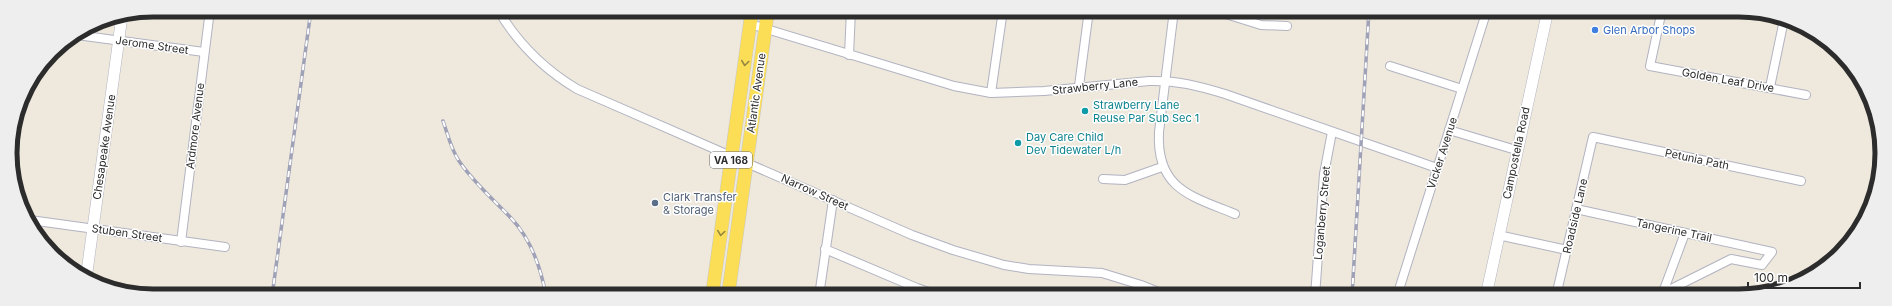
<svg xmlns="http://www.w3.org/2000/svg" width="1892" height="306" viewBox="0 0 1892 306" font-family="Inter,sans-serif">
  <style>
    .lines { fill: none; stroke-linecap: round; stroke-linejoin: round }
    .street-casing { stroke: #b1b3c0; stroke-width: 10 }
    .secondary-casing { stroke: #b1b3c0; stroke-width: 12 }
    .primary-casing { stroke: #c8c8c8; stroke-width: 14 }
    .street { stroke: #fff; stroke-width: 8 }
    .secondary { stroke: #fff; stroke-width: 11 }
    .primary { stroke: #fbde56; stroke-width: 13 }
    .rail-casing { stroke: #9fa1b7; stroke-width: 3.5 }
    .rail { stroke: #fff; stroke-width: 2; stroke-dasharray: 6; stroke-linecap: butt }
    .oneway { stroke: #948541 }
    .shop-dot { fill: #3f7fe0; stroke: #fff; stroke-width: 1.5 }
    .culture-dot { fill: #0f9aa8; stroke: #fff; stroke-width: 1.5 }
    .service-dot { fill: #5c6f8a; stroke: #fff; stroke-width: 1.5 }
    .labels { text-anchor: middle; stroke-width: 3; stroke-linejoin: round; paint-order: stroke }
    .shield { fill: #fff; stroke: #6b6b6b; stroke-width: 1 }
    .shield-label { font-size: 10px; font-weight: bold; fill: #2c2c2c }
    .shop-label { font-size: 11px; fill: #366cbe; stroke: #fff; text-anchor: start }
    .street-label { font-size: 11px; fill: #2c2c2c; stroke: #fff }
    .culture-label { font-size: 11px; fill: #0d838f; stroke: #fff; text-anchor: start }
    .service-label { font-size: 11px; fill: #4e5e75; stroke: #fff; text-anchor: start }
    .rim { fill: none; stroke: #2c2c2c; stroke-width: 5 }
  </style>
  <rect width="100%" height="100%" fill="#eee8dd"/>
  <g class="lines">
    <g class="street-casing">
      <g id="street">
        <path d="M498,10c19,32 47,60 79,79l335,146 41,15 51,15 25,4 73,4 39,12 27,11"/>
        <path d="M1174,10l-15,122c-3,57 32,64 76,82"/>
        <polyline points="1213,10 1261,25 1287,26"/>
        <polyline points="1662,10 1650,66 1806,95"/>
        <path d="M750,24l204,62 37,7 53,-2 105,-10c27,-1 50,5 76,13l212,74"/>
        <polyline points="77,35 204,52"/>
        <polyline points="849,55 851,10"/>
        <polyline points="1390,66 1462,89"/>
        <polyline points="1079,86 1089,10"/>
        <polyline points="1770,87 1784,20"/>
        <polyline points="991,93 1003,10"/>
        <polyline points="1449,130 1516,150"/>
        <polyline points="1103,179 1125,180 1162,167"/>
        <polyline points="1576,209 1772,252 1762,265 1731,259 1663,293"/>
        <polyline points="30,220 225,247"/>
        <polyline points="1498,235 1567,250"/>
        <polyline points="181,242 210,10"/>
        <polyline points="825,249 917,288 940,296"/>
        <polyline points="1662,295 1685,233"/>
        <polyline points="819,296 833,200"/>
        <polyline points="1315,296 1324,174 1332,132"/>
        <polyline points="1397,296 1487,10"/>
        <polyline points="1556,296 1593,137 1801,181"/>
      </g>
    </g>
    <g class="secondary-casing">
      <g id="secondary">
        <polyline points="86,279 122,16"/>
        <polyline points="1486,296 1548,10"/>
      </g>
    </g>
    <g class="primary-casing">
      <g id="primary">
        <polyline points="712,296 752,10"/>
        <polyline points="728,296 768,10"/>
      </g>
    </g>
    <use href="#street" class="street"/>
    <use href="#secondary" class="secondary"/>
    <use href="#primary" class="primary"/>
    <g class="rail-casing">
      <g id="rail">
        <path d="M443,121c5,14 8,28 16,40 15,22 34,38 52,57 19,20 30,50 35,78"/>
        <polyline points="272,296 311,10"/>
        <polyline points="1352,296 1369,10"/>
      </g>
    </g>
    <use href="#rail" class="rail"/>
  </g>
  <defs><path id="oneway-chevron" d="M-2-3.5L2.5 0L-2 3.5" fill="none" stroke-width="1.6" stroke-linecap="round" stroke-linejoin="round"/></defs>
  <g class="oneway">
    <use href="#oneway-chevron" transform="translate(745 63) rotate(98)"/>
    <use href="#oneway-chevron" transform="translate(721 233) rotate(98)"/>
  </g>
  <circle class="shop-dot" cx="1595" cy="30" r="4"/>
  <g class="culture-dot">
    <circle cx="1085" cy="111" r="4"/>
    <circle cx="1018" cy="143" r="4"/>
  </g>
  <circle class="service-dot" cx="655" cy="203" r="4"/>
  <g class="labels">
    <rect class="shield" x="710" y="152" width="42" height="16" rx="3"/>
    <g class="shield-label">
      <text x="731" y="164">VA 168</text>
    </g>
    <g class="shop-label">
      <text x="1603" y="34">Glen Arbor Shops</text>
    </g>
    <g class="street-label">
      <text transform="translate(152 45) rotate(8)" y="4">Jerome Street</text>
      <text transform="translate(1728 80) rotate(10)" y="4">Golden Leaf Drive</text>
      <text transform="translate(1095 86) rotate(-6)" y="4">Strawberry Lane</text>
      <text transform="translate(756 93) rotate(-82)" y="4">Atlantic Avenue</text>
      <text transform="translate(195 126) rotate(-83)" y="4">Ardmore Avenue</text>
      <text transform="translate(104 147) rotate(-82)" y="4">Chesapeake Avenue</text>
      <text transform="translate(1442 153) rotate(-72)" y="4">Vicker Avenue</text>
      <text transform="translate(1516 153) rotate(-78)" y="4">Campostella Road</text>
      <text transform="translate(1697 159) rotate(12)" y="4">Petunia Path</text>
      <text transform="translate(815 192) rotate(24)" y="4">Narrow Street</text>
      <text transform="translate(1322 213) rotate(-85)" y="4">Loganberry Street</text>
      <text transform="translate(1575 216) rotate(-77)" y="4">Roadside Lane</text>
      <text transform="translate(1674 230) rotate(12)" y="4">Tangerine Trail</text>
      <text transform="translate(127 233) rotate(8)" y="4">Stuben Street</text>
    </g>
    <g class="culture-label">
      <text x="1093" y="109">Strawberry Lane<tspan x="1093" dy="13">Reuse Par Sub Sec 1</tspan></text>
      <text x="1026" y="141">Day Care Child<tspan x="1026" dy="13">Dev Tidewater L/h</tspan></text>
    </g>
    <g class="service-label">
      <text x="663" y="201">Clark Transfer<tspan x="663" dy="13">&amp; Storage</tspan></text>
    </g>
  </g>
  <path d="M0 0H1892V306H0ZM153 17H1739A136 136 0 0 1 1875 153V153A136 136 0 0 1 1739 289H153A136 136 0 0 1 17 153V153A136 136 0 0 1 153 17Z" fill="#eee" fill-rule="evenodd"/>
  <path class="rim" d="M153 17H1739A136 136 0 0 1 1875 153V153A136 136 0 0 1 1739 289H153A136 136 0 0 1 17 153V153A136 136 0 0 1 153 17Z"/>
  <path d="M1748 282v6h112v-6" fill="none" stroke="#2c2c2c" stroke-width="2"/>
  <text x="1754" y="282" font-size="12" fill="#2c2c2c" stroke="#ffffff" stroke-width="3" paint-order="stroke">100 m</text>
</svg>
